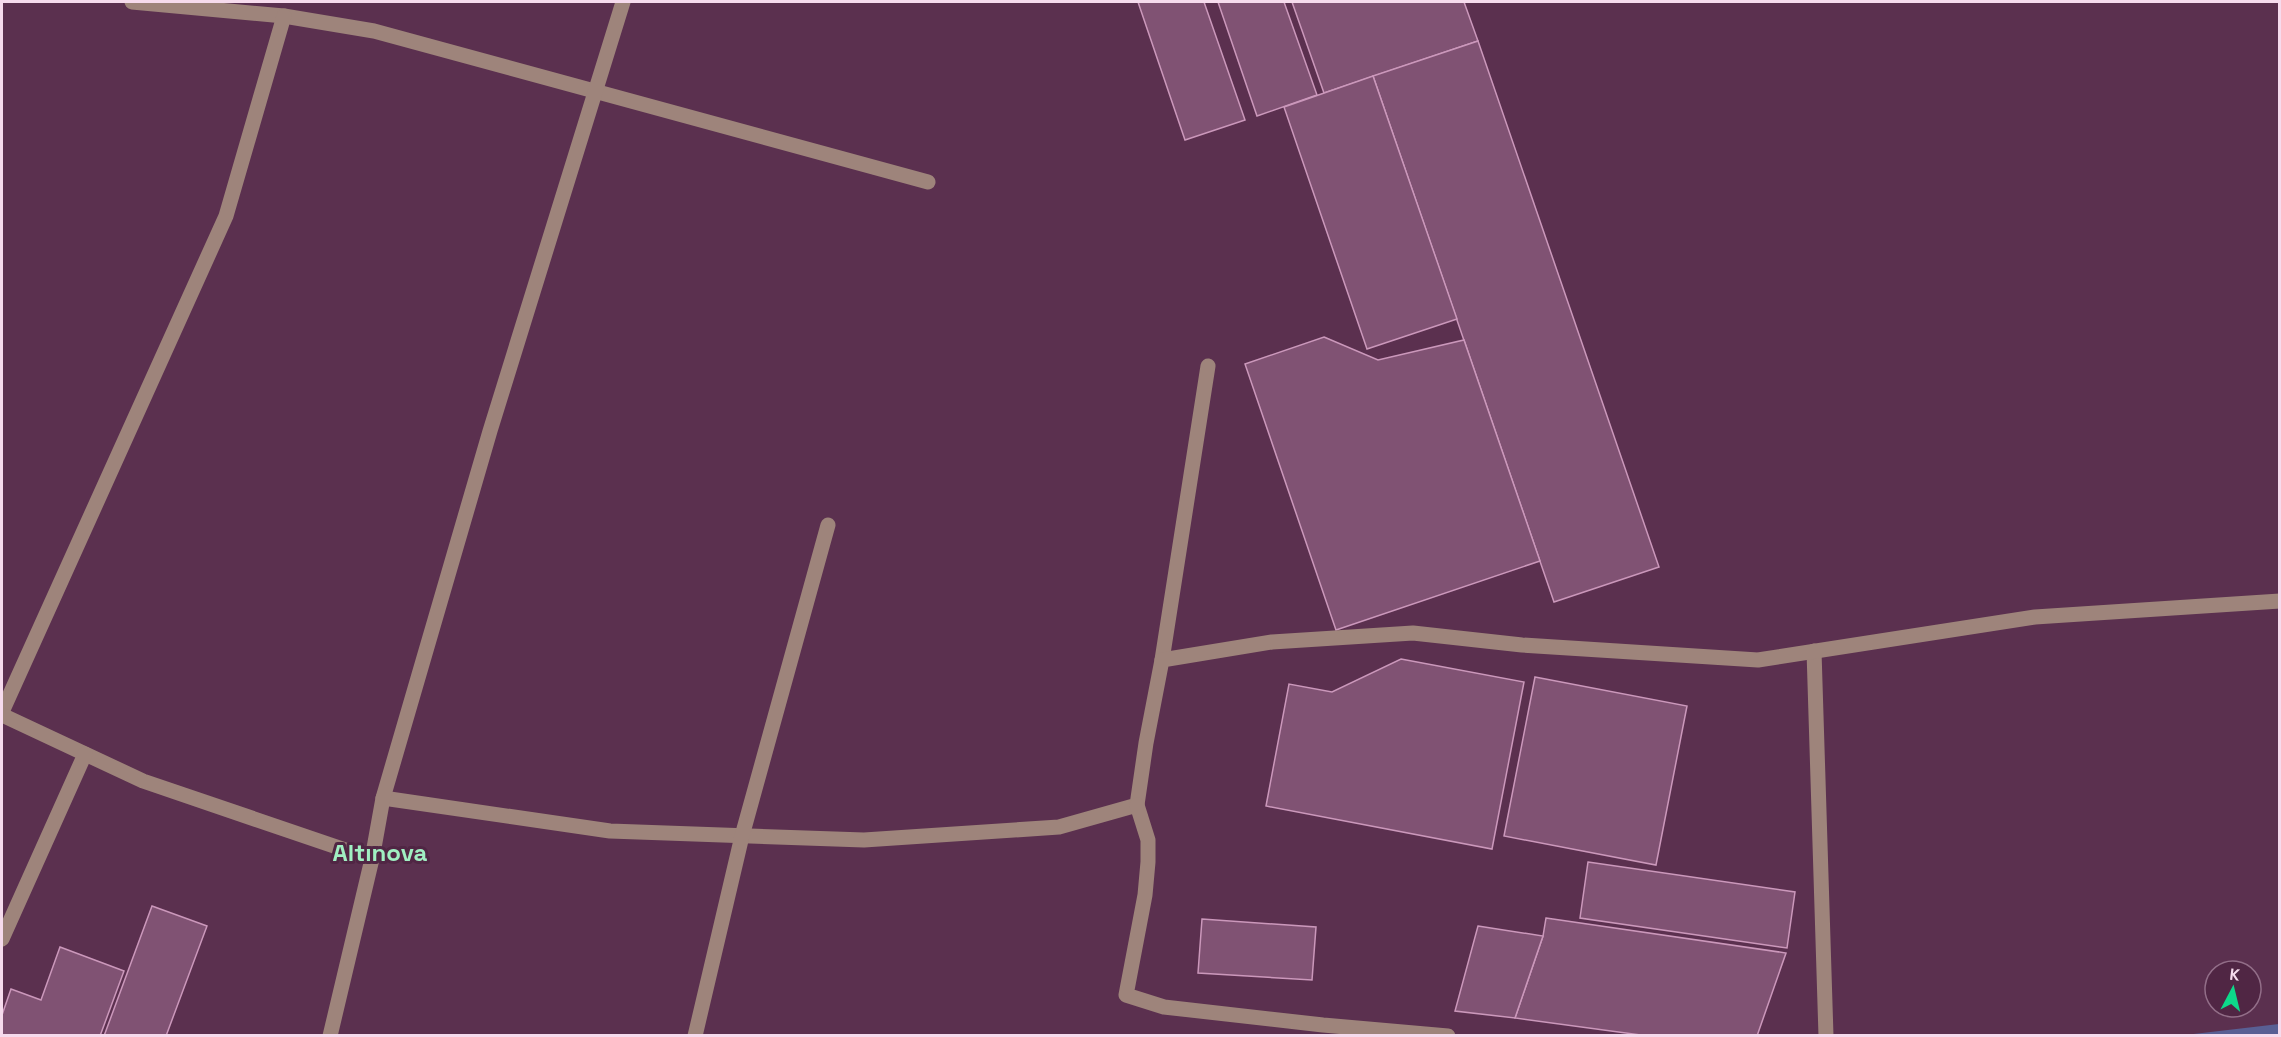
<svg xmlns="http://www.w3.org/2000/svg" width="2281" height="1037" viewBox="0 0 2281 1037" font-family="'Space Grotesk',sans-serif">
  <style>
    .green { fill: #595f94 }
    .building { fill: #805273; stroke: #cb98bb; stroke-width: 1.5 }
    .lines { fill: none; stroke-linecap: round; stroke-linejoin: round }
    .minor { stroke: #9e847b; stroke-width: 15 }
    .labels { text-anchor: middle; stroke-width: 6; stroke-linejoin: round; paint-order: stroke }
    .quarter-label { font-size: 24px; font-weight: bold; fill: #a0efc2; stroke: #502644 }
  </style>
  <rect width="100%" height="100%" fill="#5b304f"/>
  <polygon class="green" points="2279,1024 2279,1035 2185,1035"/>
  <g class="building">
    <polygon points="1138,2 1204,2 1245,120 1185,140"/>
    <polygon points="1218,2 1284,2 1317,95 1257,116"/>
    <polygon points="1292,2 1464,2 1478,41 1324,93"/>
    <polygon points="1478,41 1659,567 1554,602 1373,76"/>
    <polygon points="1373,76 1457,319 1367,349 1284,107"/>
    <polygon points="1324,337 1378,360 1464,340 1540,561 1336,630 1245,364"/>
    <polygon points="1401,659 1524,682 1492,849 1266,806 1289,684 1332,692"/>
    <polygon points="1535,677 1687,706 1656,865 1504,836"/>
    <polygon points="1588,862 1795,892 1787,948 1580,918"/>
    <polygon points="152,906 207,926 166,1036 104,1036"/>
    <polygon points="1546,918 1786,953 1757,1036 1648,1036 1515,1018 1543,936"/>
    <polygon points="1202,919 1316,927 1312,980 1198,973"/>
    <polygon points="1478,926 1543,936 1515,1018 1455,1011"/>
    <polygon points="60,947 124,971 100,1036 2,1036 2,1015 11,989 41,1000"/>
  </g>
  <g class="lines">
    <g class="minor">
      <polyline points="132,2 284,16 374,31 928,182"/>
      <polyline points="1814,651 1826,1036"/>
      <polyline points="1162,660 1208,366"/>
      <polyline points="2,712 226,216 284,16"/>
      <polyline points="2,715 143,781 372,859"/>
      <polyline points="383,798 610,831 864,840 1059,827 1137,805 1146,743 1162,660 1272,642 1413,633 1522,645 1758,660 2035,617 2280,601"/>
      <polyline points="1137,805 1148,840 1148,862 1145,895 1126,995 1164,1007 1323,1025 1448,1036"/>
      <polyline points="2,939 85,754"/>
      <polyline points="330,1036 372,859 383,798 490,431 623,2"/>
      <polyline points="695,1036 742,836 828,525"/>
    </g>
  </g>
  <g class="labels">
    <g class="quarter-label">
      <text x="380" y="861">Altınova</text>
    </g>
  </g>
  <rect width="2281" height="1037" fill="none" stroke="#f6dbed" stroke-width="6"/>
  <g transform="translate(2233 989) rotate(7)"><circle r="28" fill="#502644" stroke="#926e88" stroke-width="1.5"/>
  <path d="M0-4.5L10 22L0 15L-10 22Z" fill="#0dd98a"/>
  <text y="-9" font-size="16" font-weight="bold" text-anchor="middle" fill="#f6dbed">K</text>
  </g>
</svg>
